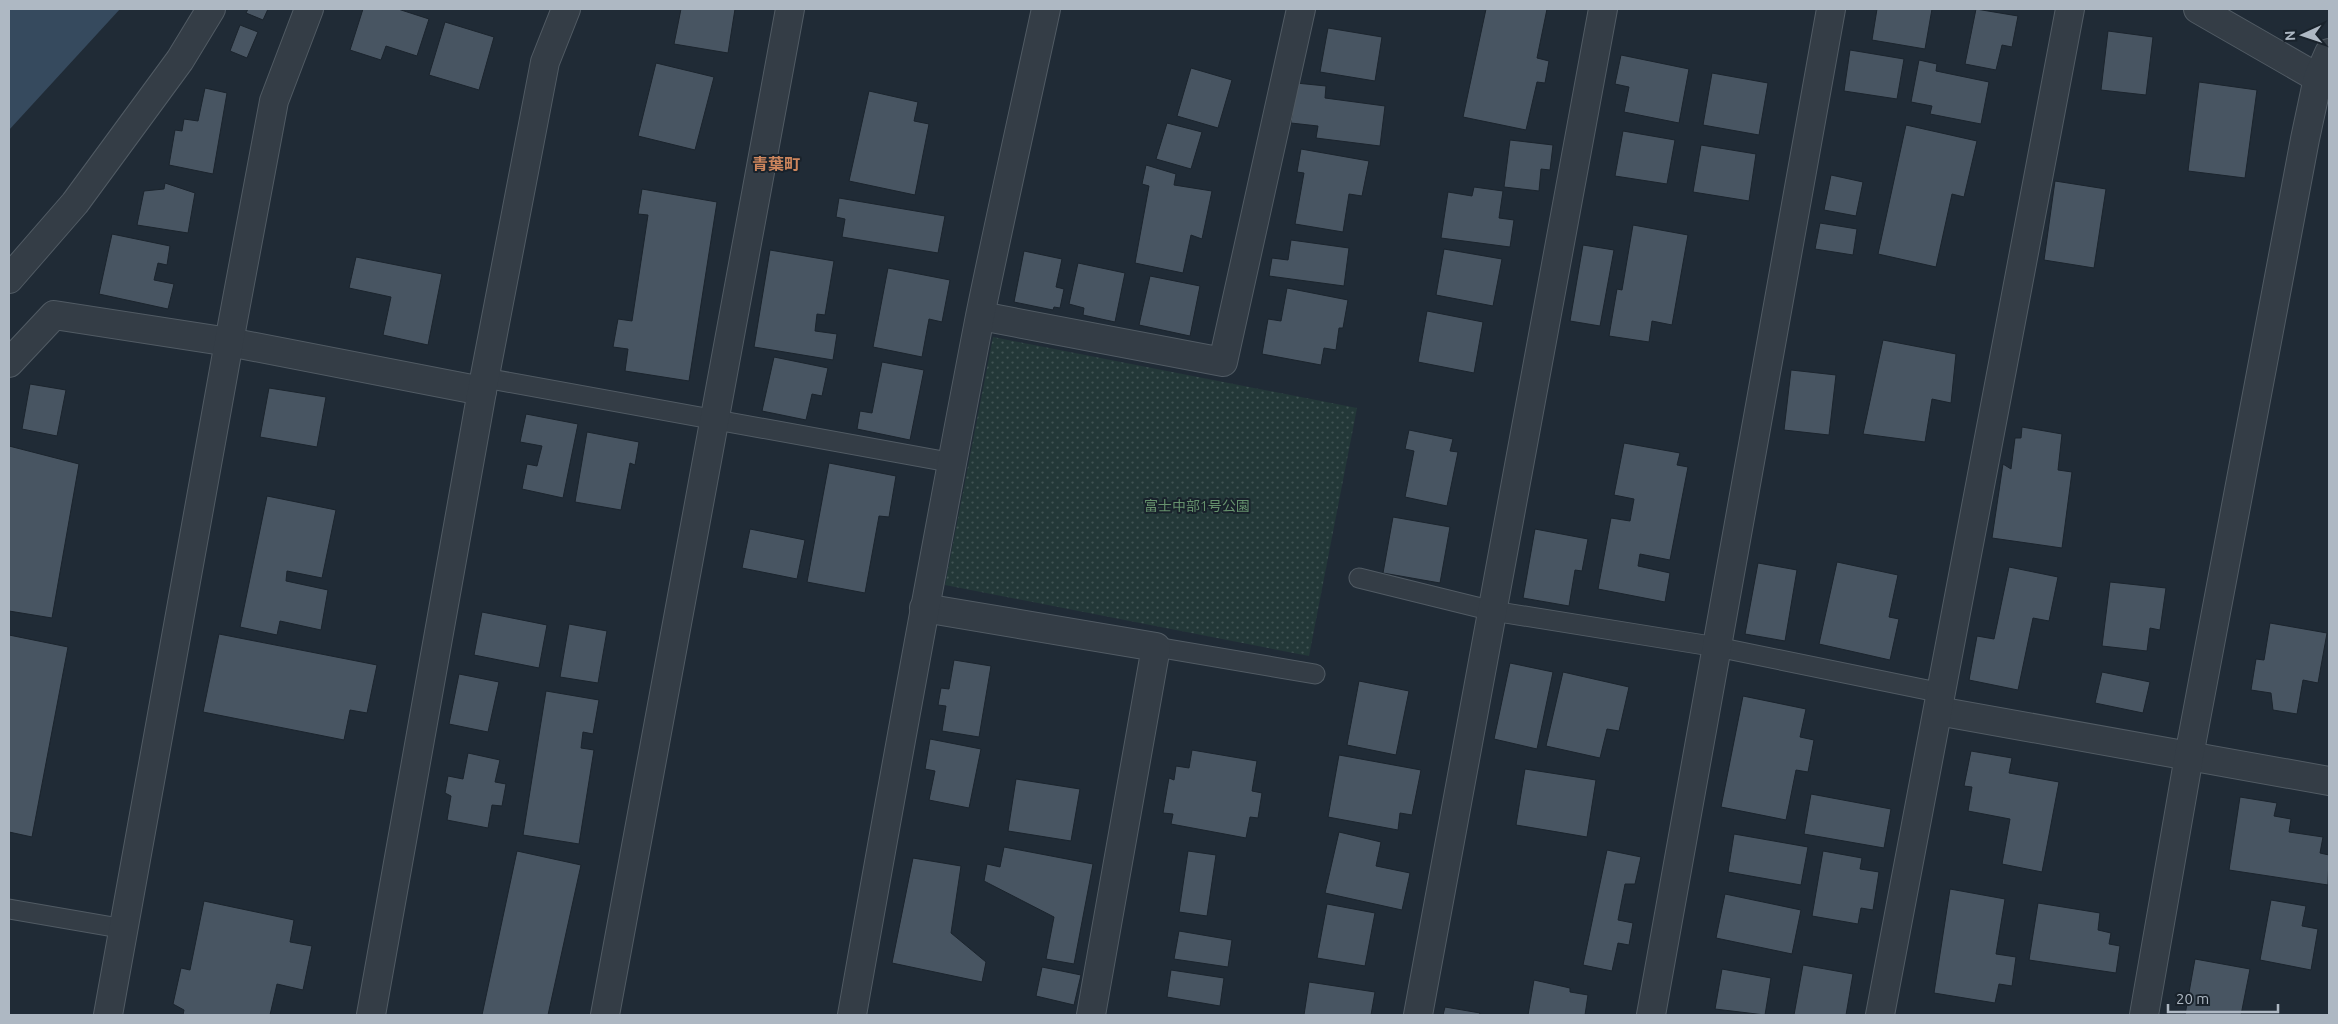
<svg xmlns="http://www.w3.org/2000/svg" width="2338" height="1024" viewBox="0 0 2338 1024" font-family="Ubuntu,'Noto Sans JP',sans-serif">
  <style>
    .park { fill: url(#park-dots) }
    .water { fill: #364a5e }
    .building { fill: #485562; stroke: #1b242d }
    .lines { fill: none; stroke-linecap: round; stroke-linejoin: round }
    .service-casing { stroke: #515b64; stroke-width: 21 }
    .minor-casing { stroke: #515b64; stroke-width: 30 }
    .tertiary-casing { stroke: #515b64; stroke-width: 30 }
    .service { stroke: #343d46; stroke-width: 19 }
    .minor { stroke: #343d46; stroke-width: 28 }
    .tertiary { stroke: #343d46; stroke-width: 28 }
    .labels { text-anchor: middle; stroke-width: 4; stroke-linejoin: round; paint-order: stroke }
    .park-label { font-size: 14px; fill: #66926d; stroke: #19222b }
    .quarter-label { font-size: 16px; font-weight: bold; fill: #ce865d; stroke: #19222b }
  </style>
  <defs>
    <pattern id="park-dots" width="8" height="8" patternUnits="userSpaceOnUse" patternTransform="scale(1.25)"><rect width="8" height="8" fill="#233838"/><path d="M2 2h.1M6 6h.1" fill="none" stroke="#405353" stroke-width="1.8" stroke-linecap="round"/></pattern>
  </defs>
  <rect width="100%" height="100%" fill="#202b36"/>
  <polygon class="park" points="993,337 1357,408 1309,656 945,585"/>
  <polygon class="water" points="9,9 120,9 9,130"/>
  <g class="building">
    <polygon points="248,9 268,9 263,20 246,13"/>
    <polygon points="363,9 398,9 429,19 417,56 386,46 381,60 350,50"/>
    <polygon points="681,9 735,9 728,53 674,44"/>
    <polygon points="1486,9 1547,9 1537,58 1549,61 1545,83 1537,82 1526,130 1463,117"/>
    <polygon points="1877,9 1932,9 1925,49 1872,40"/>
    <polygon points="1976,9 2018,16 2012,47 2002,45 1996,70 1965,64"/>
    <polygon points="445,22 494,37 479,90 429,75"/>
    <polygon points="240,25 258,32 247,58 230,51"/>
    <polygon points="1328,28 1382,37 1375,81 1320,72"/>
    <polygon points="2108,31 2153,37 2146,95 2101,90"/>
    <polygon points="1850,50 1904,59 1897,99 1844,91"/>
    <polygon points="1621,55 1689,69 1679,123 1624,112 1629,87 1615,84"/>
    <polygon points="1919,60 1937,64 1936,71 1989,82 1981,124 1930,114 1932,106 1911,102"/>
    <polygon points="656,63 714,77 695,150 638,136"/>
    <polygon points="1191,68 1232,80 1218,128 1177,116"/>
    <polygon points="1712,73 1768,83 1759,135 1703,125"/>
    <polygon points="2199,82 2257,90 2245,178 2188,171"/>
    <polygon points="1296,83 1326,86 1325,98 1385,106 1380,146 1316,138 1318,126 1291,123"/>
    <polygon points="205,88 227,93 213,174 169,165 175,130 182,131 184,119 198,121"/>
    <polygon points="869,91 918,102 914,121 929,124 915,195 849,181"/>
    <polygon points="1167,123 1202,132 1191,169 1156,159"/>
    <polygon points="1906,125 1977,141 1964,197 1952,194 1936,267 1878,254"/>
    <polygon points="1623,131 1675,140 1667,184 1615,176"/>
    <polygon points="1510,140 1553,145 1550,170 1541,169 1539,191 1504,187"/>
    <polygon points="1701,145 1756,154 1749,201 1693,192"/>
    <polygon points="1301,149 1369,161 1362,196 1349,194 1343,232 1295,224 1304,173 1297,172"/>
    <polygon points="1146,165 1176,174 1174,185 1212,191 1202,239 1191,235 1183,273 1135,263 1149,186 1142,184"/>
    <polygon points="1831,175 1863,182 1856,216 1824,210"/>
    <polygon points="2055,181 2106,189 2094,268 2044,260"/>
    <polygon points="165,183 195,193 188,233 137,225 144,191 164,189"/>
    <polygon points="1474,187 1503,191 1499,218 1514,220 1510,247 1441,238 1448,192 1472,196"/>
    <polygon points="642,189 717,202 689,381 625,371 628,349 613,347 618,319 632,321 648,215 638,214"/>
    <polygon points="839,198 945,216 938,253 842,237 845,219 836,217"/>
    <polygon points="1820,223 1857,229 1853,255 1815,249"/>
    <polygon points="1633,225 1688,235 1672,325 1652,321 1649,342 1609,336 1617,289 1622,290"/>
    <polygon points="112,234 170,246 167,265 158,263 154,280 174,284 168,309 99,294"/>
    <polygon points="1291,240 1349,248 1344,286 1269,276 1272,258 1288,260"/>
    <polygon points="1583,245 1614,250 1600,326 1570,321"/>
    <polygon points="1444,249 1502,259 1493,306 1436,295"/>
    <polygon points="770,250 834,261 825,315 817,314 815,331 837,334 833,360 754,347"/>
    <polygon points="1024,251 1062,259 1056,287 1064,289 1060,308 1054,307 1053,310 1014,302"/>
    <polygon points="356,257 442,274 428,345 383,335 391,297 349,288"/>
    <polygon points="1078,263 1125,273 1115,322 1083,315 1084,308 1069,304"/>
    <polygon points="888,268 950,280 942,322 929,319 922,357 873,347"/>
    <polygon points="1150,276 1200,286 1190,336 1139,325"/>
    <polygon points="1287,288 1348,300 1343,328 1339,328 1336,350 1324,348 1321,365 1262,354 1268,319 1281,321"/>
    <polygon points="1427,311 1483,322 1474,373 1418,362"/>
    <polygon points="1883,340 1956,354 1951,403 1932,399 1925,442 1863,434"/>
    <polygon points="774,357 828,368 822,396 812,394 806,420 762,411"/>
    <polygon points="882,362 924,370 910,440 857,429 860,411 872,413"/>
    <polygon points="1791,370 1836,375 1829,435 1784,430"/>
    <polygon points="30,384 66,390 57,436 22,429"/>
    <polygon points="269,388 326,397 317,447 260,437"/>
    <polygon points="526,414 578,424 563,498 522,489 527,464 537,466 542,446 520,442"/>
    <polygon points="2022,427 2062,434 2058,470 2072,472 2062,548 1992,538 2003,464 2011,469 2015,438 2021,438"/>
    <polygon points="1409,430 1453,439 1450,451 1458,452 1447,506 1405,497 1414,451 1405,449"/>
    <polygon points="587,432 639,442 635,465 630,463 621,510 575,502"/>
    <polygon points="1624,443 1680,453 1677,465 1688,467 1670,560 1640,554 1638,566 1670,573 1665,602 1598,589 1611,518 1630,521 1634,499 1614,495"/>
    <polygon points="9,446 79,464 52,618 9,611"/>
    <polygon points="829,463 896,476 889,517 879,516 865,593 807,582"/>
    <polygon points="267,496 336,510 322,578 287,571 286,581 328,590 321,630 280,621 277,635 240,627"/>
    <polygon points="1393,517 1450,527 1440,583 1383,573"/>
    <polygon points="750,529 805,540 797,579 742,568"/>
    <polygon points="1535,529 1588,539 1582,571 1575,570 1569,606 1523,598"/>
    <polygon points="1837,562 1898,575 1889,617 1899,619 1890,660 1819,644"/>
    <polygon points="1758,563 1797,570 1785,641 1745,634"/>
    <polygon points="2009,567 2058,577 2049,621 2033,618 2018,690 1969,680 1977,636 1994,639"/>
    <polygon points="2110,582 2166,588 2160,630 2150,628 2147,651 2102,646"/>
    <polygon points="482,612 547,625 539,668 474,655"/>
    <polygon points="2270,623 2327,633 2318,683 2303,680 2297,714 2273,710 2271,693 2251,690 2256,659 2264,660"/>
    <polygon points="569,624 607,631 598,683 560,677"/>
    <polygon points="219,634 377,665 367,713 350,710 344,740 203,712"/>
    <polygon points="9,635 68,647 32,837 9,832"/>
    <polygon points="954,660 991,666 979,737 942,731 946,706 938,705 941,688 949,689"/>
    <polygon points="1510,663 1553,672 1537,749 1494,739"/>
    <polygon points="1563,672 1629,687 1619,731 1607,729 1600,758 1546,746"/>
    <polygon points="2102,672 2150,682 2143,713 2095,703"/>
    <polygon points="459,674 499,682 488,732 449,724"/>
    <polygon points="1359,681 1409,691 1396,755 1347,745"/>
    <polygon points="546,691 599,700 593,734 583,732 581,748 594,750 579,844 523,835"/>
    <polygon points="1743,696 1806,709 1800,737 1814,740 1808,772 1796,770 1786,820 1721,807"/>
    <polygon points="930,739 981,749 969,808 929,800 935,771 925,769"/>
    <polygon points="1192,750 1257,761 1252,791 1262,793 1258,818 1250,817 1246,838 1171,824 1173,814 1163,813 1169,778 1174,780 1176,766 1189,768"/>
    <polygon points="1971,751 2012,758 2009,773 2059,782 2042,872 2002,864 2010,819 1968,811 1972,787 1964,786"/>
    <polygon points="468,753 500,760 495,782 506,784 502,806 492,805 488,828 447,820 451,796 445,793 448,776 463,779"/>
    <polygon points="1339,755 1421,770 1412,815 1400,813 1398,830 1328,817"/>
    <polygon points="1525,769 1596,780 1587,837 1516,825"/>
    <polygon points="1016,779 1080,789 1071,841 1008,831"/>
    <polygon points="1811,794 1891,809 1884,848 1804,834"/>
    <polygon points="2240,797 2277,803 2274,816 2291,819 2289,832 2323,837 2320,853 2329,855 2328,885 2229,870"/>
    <polygon points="1339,832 1381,842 1376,866 1410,873 1402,910 1325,893"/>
    <polygon points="1734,834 1808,847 1801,885 1728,872"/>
    <polygon points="1004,847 1093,864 1074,964 1046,959 1054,917 984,881 987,864 1000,867"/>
    <polygon points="1607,850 1641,857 1635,884 1625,884 1618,920 1633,923 1629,945 1618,943 1612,971 1583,965"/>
    <polygon points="517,851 581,865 548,1015 482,1015"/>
    <polygon points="1188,851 1216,855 1207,916 1179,912"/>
    <polygon points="1823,851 1862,858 1860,869 1879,872 1873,910 1861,908 1858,924 1812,916"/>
    <polygon points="913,858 961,866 951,933 986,962 982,982 892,963"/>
    <polygon points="1950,889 2005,899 1996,954 2016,957 2012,986 1999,984 1995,1003 1934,993"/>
    <polygon points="1725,894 1801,910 1792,954 1716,938"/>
    <polygon points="2271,900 2306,906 2302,926 2318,929 2311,970 2260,960"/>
    <polygon points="204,901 294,920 290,942 312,946 303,990 277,984 270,1015 183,1015 184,1010 173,1004 181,968 190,970"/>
    <polygon points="2038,903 2100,913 2098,930 2111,933 2109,944 2120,946 2116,973 2029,960"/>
    <polygon points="1327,904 1375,913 1365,966 1317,958"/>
    <polygon points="1179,931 1232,940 1228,967 1174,959"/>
    <polygon points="2195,959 2250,969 2241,1015 2185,1015"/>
    <polygon points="1803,965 1853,974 1846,1015 1794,1015"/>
    <polygon points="1042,967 1081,975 1074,1005 1036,996"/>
    <polygon points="1722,969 1771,978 1765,1015 1715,1009"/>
    <polygon points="1171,970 1224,978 1220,1006 1167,997"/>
    <polygon points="1534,980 1570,988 1570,992 1588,995 1585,1015 1528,1015"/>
    <polygon points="1309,982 1375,992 1371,1015 1304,1015"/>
    <polygon points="1445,1007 1480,1013 1479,1015 1443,1015"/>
  </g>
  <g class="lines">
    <g class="service-casing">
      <g id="service">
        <polyline points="485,378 954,463"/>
        <polyline points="1359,578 1493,611 1717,647 1942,693"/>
        <polyline points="1156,647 1315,674"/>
        <polyline points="9,909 125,929"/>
      </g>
    </g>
    <g class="minor-casing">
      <g id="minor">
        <polyline points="9,279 75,203 180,60 211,9"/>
        <polyline points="981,316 1223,362 1301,9"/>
        <polyline points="9,363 54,315 229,342 482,391"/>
        <polyline points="924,608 1156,647 1091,1015"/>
        <polyline points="1938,711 2189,756"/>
        <polyline points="371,1015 482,391 545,62 566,9"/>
        <polyline points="605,1015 790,9"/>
        <path d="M852,1015c41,-233 83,-466 128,-699 21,-103 44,-205 66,-307"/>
        <polyline points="1418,1015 1603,9"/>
        <polyline points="1651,1015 1831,9"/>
        <polyline points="1880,1015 2070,9"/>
      </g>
    </g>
    <g class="tertiary-casing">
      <g id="tertiary">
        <polyline points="2198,9 2318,78"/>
        <polyline points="2189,756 2329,781"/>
        <polyline points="108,1015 229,342 274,101 309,9"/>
        <polyline points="2144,1015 2189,756 2305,139 2318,78 2329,53"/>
      </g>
    </g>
    <use href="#service" class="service"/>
    <use href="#minor" class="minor"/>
    <use href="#tertiary" class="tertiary"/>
  </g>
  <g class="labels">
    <g class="park-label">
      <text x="1197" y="511">富士中部1号公園</text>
    </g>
    <g class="quarter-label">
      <text x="776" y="170">青葉町</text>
    </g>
  </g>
  <rect width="2338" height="1024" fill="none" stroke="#aeb8c3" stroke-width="20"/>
  <g transform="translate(2303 35) rotate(267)" stroke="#19222b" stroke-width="4" paint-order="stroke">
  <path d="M0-4L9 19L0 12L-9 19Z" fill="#aeb8c3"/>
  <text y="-8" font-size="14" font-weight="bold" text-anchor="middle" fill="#aeb8c3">N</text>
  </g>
  <path d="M2168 1004v8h110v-8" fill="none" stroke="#aeb8c3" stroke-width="2.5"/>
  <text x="2176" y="1004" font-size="15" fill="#aeb8c3" stroke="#19222b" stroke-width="4" paint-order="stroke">20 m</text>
</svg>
